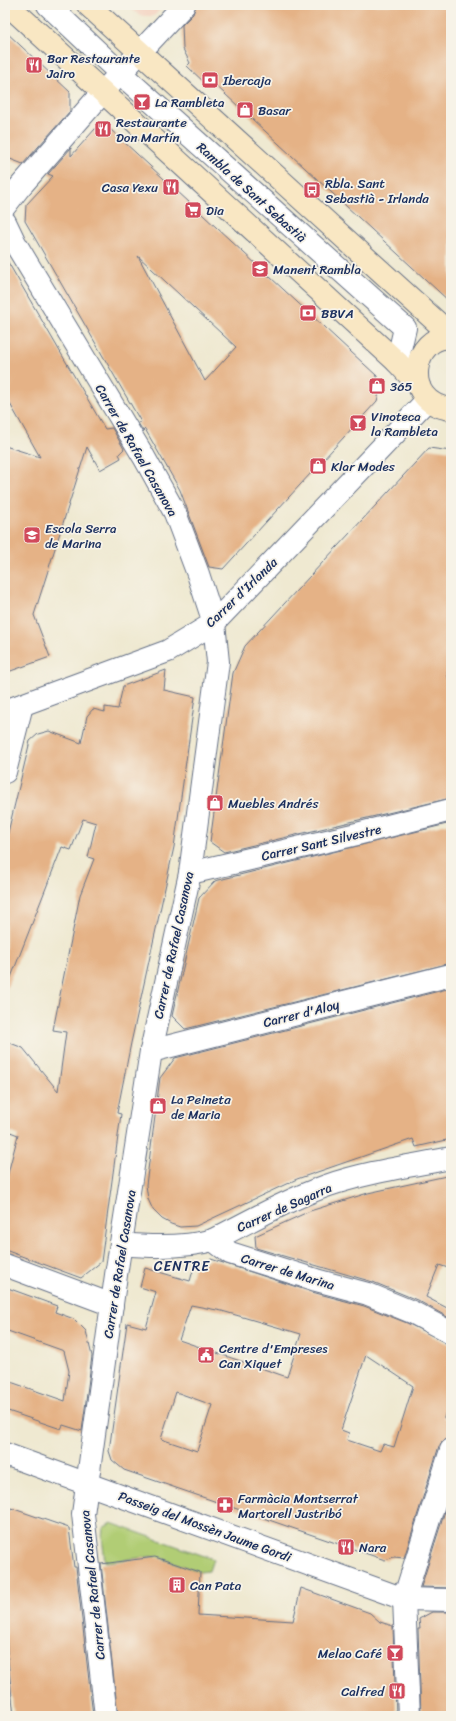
<svg xmlns="http://www.w3.org/2000/svg" width="456" height="1721" viewBox="0 0 456 1721" font-family="Sriracha,sans-serif">
  <style>
    .built { fill: #f4d3c1 }
    .green { fill: #b1cd74; stroke: #667e69 }
    .building { fill: #e5b286; fill-rule: evenodd }
    .lines { fill: none; stroke-linecap: round; stroke-linejoin: round }
    .street-casing { stroke: #657086; stroke-width: 24 }
    .secondary-casing { stroke: #657086; stroke-width: 24 }
    .street { stroke: #fff; stroke-width: 22 }
    .secondary { stroke: #f9e7c3; stroke-width: 22 }
    .labels { text-anchor: middle; stroke-width: 3.5; stroke-linejoin: round; paint-order: stroke }
    .poi-label { font-size: 13px; fill: #1b2f5e; stroke: #f7f3e8; text-anchor: start }
    .street-label { font-size: 13px; fill: #1b2f5e; stroke: #f7f3e8 }
    .neighbourhood-label { font-size: 14px; letter-spacing: 1px; fill: #1b2f5e; stroke: #f7f3e8 }
  </style>
  <rect width="100%" height="100%" fill="#f7f3e8"/>
  <filter id="ink" filterUnits="userSpaceOnUse"><feTurbulence type="fractalNoise" baseFrequency=".025" numOctaves="2"/><feDisplacementMap in="SourceGraphic" scale="8" xChannelSelector="R" yChannelSelector="G"/><feConvolveMatrix kernelMatrix="1 2 1 2 8 2 1 2 1" color-interpolation-filters="sRGB"/></filter>
  <filter id="wash" filterUnits="userSpaceOnUse"><feTurbulence type="fractalNoise" baseFrequency=".012" numOctaves="4" result="noise"/><feDisplacementMap in="SourceGraphic" scale="16" xChannelSelector="R" yChannelSelector="G"/><feGaussianBlur stdDeviation="0.9" result="paint"/><feColorMatrix in="noise" values="0 0 0 0 0 0 0 0 0 0 0 0 0 0 0 0 0 1.4 0 .05"/><feComposite in="paint" operator="in"/></filter>
  <g filter="url(#wash)">
    <rect width="100%" height="100%" fill="#efe9d1"/>
    <polygon class="built" points="127,5 164,5 154,16 140,16"/>
    <polygon class="green" points="111,1523 213,1559 209,1571 200,1572 156,1556 105,1562 102,1537 103,1528"/>
    <g id="blocks">
      <g class="building">
        <polygon points="196,5 451,5 451,303 212,82 208,86 187,66 190,63 183,49 182,25 193,14"/>
        <polygon points="5,31 70,92 70,111 23,164 5,157"/>
        <path d="M95,129h15l267,247 2,17 -2,8 -154,168 -14,-2 -29,-77 -35,-61 -2,2 -5,-8 3,-1 -116,-201 1,-16 27,-29 -5,-2 23,-26v8zM138,256l98,91 -31,34z"/>
        <polygon points="5,257 105,429 112,428 124,449 119,454 121,458 100,470 87,447 34,615 50,657 5,673 5,446 40,457 5,395"/>
        <polygon points="429,448 451,451 451,671 447,672 451,692 451,798 224,852 210,842 233,673 245,646"/>
        <polygon points="166,670 164,690 195,697 174,847 131,1043 117,1113 121,1114 101,1262 81,1278 5,1250 5,1185 18,1135 5,1130 5,1041 23,1048 58,1091 66,1032 53,1030 80,895 94,859 88,857 96,823 83,819 71,850 62,847 6,990 5,845 30,741 38,734 49,731 81,743 87,716 93,709 105,712 105,707 118,709 123,686"/>
        <polygon points="451,823 451,963 185,1029 172,1016 199,898 215,881"/>
        <polygon points="451,988 451,1139 416,1147 413,1139 297,1179 196,1226 180,1227 171,1224 162,1219 153,1210 148,1199 146,1185 160,1078 175,1058"/>
        <polygon points="451,1175 451,1269 439,1265 426,1297 451,1310 451,1319 417,1300 373,1282 256,1248 255,1236 310,1211 368,1193"/>
        <path d="M211,1259l101,33 52,14 43,17 44,22v49l-7,24 7,1v19l-8,3 -4,5 -35,112 -10,-1 -9,3 -261,-90 -12,-10 -3,-9 18,-128 19,5 10,-36 -16,-5 5,-19 45,13 4,-14zM191,1305l31,6 79,23 -14,43 -108,-37zM366,1355l47,31 -19,61 -11,-3 -3,7 -33,-11 2,-7 -8,-3zM176,1392l36,13 -15,46 -36,-12z"/>
        <polygon points="5,1287 57,1306 55,1312 74,1319 86,1331 92,1356 82,1431 63,1425 61,1429 5,1410 5,1380 65,1401 69,1371 64,1351 5,1330"/>
        <polygon points="451,1492 451,1588 421,1587"/>
        <polygon points="11,1508 69,1528 74,1567 76,1567 93,1716 14,1716 7,1651 5,1605 5,1510 10,1511"/>
        <polygon points="155,1557 200,1572 198,1615 293,1621 301,1588 370,1613 380,1622 393,1626 396,1716 118,1716 101,1564"/>
        <polygon points="432,1612 451,1612 451,1716 421,1716 418,1629 420,1629 419,1619"/>
      </g>
    </g>
  </g>
  <g filter="url(#ink)">
    <use href="#blocks" fill-opacity="0" stroke="#657086" stroke-width="1"/>
    <g class="lines">
      <g class="street-casing">
        <g id="street">
          <polyline points="48,5 120,73 405,328 397,362"/>
          <polyline points="5,206 19,188 102,93 184,5"/>
          <polyline points="5,222 15,243 144,457 175,513 198,574 214,623 218,662 190,873 151,1051 116,1275 83,1514 106,1716"/>
          <polyline points="5,711 168,651 214,623 427,400"/>
          <polyline points="5,772 22,705"/>
          <polyline points="190,873 357,834 451,810"/>
          <polyline points="151,1051 451,975"/>
          <polyline points="213,1240 230,1253 316,1280 368,1294 412,1312 451,1333"/>
          <path d="M121,1244c30,3 63,4 92,-4 37,-19 74,-40 113,-54 40,-14 84,-20 125,-28"/>
          <polyline points="5,1265 112,1305"/>
          <polyline points="5,1454 404,1599 451,1600"/>
          <polyline points="409,1716 404,1599 451,1450"/>
        </g>
      </g>
      <g class="secondary-casing">
        <g id="secondary">
          <polyline points="8,5 397,362 419,386"/>
          <polyline points="88,5 451,335"/>
          <path d="M451,338c-37,-6 -53,65 0,71"/>
        </g>
      </g>
      <use href="#street" class="street"/>
      <use href="#secondary" class="secondary"/>
    </g>
  </g>
  <defs>
    <g id="restaurant-square" transform="scale(0.9)"><rect x="-9" y="-9" width="18" height="18" rx="4" fill="#d1495b" stroke="#f7f3e8"/><path d="M-5-6h1v4h1v-4h1v4h1v-4h1v5L-1.5 .5V6h-2V.5L-5-1ZM5-6V6H3V1.5H1.5Q1.5-4 5-6Z" fill="#fff"/></g>
    <g id="bank-square" transform="scale(0.9)"><rect x="-9" y="-9" width="18" height="18" rx="4" fill="#d1495b" stroke="#f7f3e8"/><path d="M-6-4H6V4H-6ZM0-2.3a2.3 2.3 0 1 0 0 4.6a2.3 2.3 0 1 0 0-4.6Z" fill="#fff"/></g>
    <g id="bar-square" transform="scale(0.9)"><rect x="-9" y="-9" width="18" height="18" rx="4" fill="#d1495b" stroke="#f7f3e8"/><path d="M-6-5H6L.8 .8V4.5H3.5V6h-7V4.5H-.8V.8Z" fill="#fff"/></g>
    <g id="shop-square" transform="scale(0.9)"><rect x="-9" y="-9" width="18" height="18" rx="4" fill="#d1495b" stroke="#f7f3e8"/><path d="M-5-2.5h2.3a2.7 3.5 0 0 1 5.4 0H5L5.5 6h-11ZM-1.5-2.5h3a1.5 2.3 0 0 0-3 0Z" fill="#fff"/></g>
    <g id="bus-square" transform="scale(0.9)"><rect x="-9" y="-9" width="18" height="18" rx="4" fill="#d1495b" stroke="#f7f3e8"/><path d="M-5-6H5V4H4V6H2V4H-2V6H-4V4H-5ZM-3.5-4V0h7V-4ZM-3.5 1.2v1.5H-2V1.2ZM2 1.2v1.5H3.5V1.2Z" fill="#fff"/></g>
    <g id="supermarket-square" transform="scale(0.9)"><rect x="-9" y="-9" width="18" height="18" rx="4" fill="#d1495b" stroke="#f7f3e8"/><path d="M-6-5.5h2.5l.6 2H6L4.5 2H-2.5L-4.4-4H-6ZM-1.5 3.2a1.3 1.3 0 1 0 .1 0ZM3 3.2a1.3 1.3 0 1 0 .1 0Z" fill="#fff"/></g>
    <g id="school-square" transform="scale(0.9)"><rect x="-9" y="-9" width="18" height="18" rx="4" fill="#d1495b" stroke="#f7f3e8"/><path d="M0-5L7-2L0 1L-7-2ZM-4 1L0 2.5L4 1V4Q0 6-4 4Z" fill="#fff"/></g>
    <g id="civic-square" transform="scale(0.9)"><rect x="-9" y="-9" width="18" height="18" rx="4" fill="#d1495b" stroke="#f7f3e8"/><path d="M-.6-6.5H3V-4.5H.6V-3L4-1V1h2V6H-6V1h2V-1L-.6-3ZM-1.2 2.5V6h2.4V2.5Z" fill="#fff"/></g>
    <g id="pharmacy-square" transform="scale(0.9)"><rect x="-9" y="-9" width="18" height="18" rx="4" fill="#d1495b" stroke="#f7f3e8"/><path d="M-2-6h4v4h4v4h-4v4h-4v-4h-4v-4h4Z" fill="#fff"/></g>
    <g id="building-square" transform="scale(0.9)"><rect x="-9" y="-9" width="18" height="18" rx="4" fill="#d1495b" stroke="#f7f3e8"/><path d="M-4-6H4V6H1V3H-1V6H-4ZM-2.5-4.3h1.7v1.8h-1.7ZM.8-4.3h1.7v1.8H.8ZM-2.5-1h1.7V.8h-1.7ZM.8-1h1.7V.8H.8Z" fill="#fff"/></g>
  </defs>
  <g fill-rule="evenodd">
    <use href="#restaurant-square" x="34" y="65"/>
    <use href="#bank-square" x="210" y="80"/>
    <use href="#bar-square" x="142" y="102"/>
    <use href="#shop-square" x="245" y="110"/>
    <use href="#restaurant-square" x="103" y="129"/>
    <use href="#restaurant-square" x="171" y="187"/>
    <use href="#bus-square" x="312" y="190"/>
    <use href="#supermarket-square" x="193" y="210"/>
    <use href="#school-square" x="260" y="269"/>
    <use href="#bank-square" x="308" y="313"/>
    <use href="#shop-square" x="377" y="386"/>
    <use href="#bar-square" x="358" y="423"/>
    <use href="#shop-square" x="318" y="466"/>
    <use href="#school-square" x="32" y="535"/>
    <use href="#shop-square" x="215" y="803"/>
    <use href="#shop-square" x="158" y="1106"/>
    <use href="#civic-square" x="206" y="1355"/>
    <use href="#pharmacy-square" x="225" y="1505"/>
    <use href="#restaurant-square" x="346" y="1547"/>
    <use href="#building-square" x="177" y="1585"/>
    <use href="#bar-square" x="395" y="1653"/>
    <use href="#restaurant-square" x="397" y="1691"/>
  </g>
  <g class="labels">
    <g class="poi-label">
      <text x="47" y="63">Bar Restaurante<tspan x="47" dy="15">Jairo</tspan></text>
      <text x="223" y="85">Ibercaja</text>
      <text x="155" y="107">La Rambleta</text>
      <text x="258" y="115">Basar</text>
      <text x="116" y="127">Restaurante<tspan x="116" dy="15">Don Martín</tspan></text>
      <text x="325" y="188">Rbla. Sant<tspan x="325" dy="15">Sebastià - Irlanda</tspan></text>
      <text x="158" y="192" text-anchor="end">Casa Yexu</text>
      <text x="206" y="215">Dia</text>
      <text x="273" y="274">Manent Rambla</text>
      <text x="321" y="318">BBVA</text>
      <text x="390" y="391">365</text>
      <text x="371" y="421">Vinoteca<tspan x="371" dy="15">la Rambleta</tspan></text>
      <text x="331" y="471">Klar Modes</text>
      <text x="45" y="533">Escola Serra<tspan x="45" dy="15">de Marina</tspan></text>
      <text x="228" y="808">Muebles Andrés</text>
      <text x="171" y="1104">La Peineta<tspan x="171" dy="15">de Maria</tspan></text>
      <text x="219" y="1353">Centre d'Empreses<tspan x="219" dy="15">Can Xiquet</tspan></text>
      <text x="238" y="1503">Farmàcia Montserrat<tspan x="238" dy="15">Martorell Justribó</tspan></text>
      <text x="359" y="1552">Nara</text>
      <text x="190" y="1590">Can Pata</text>
      <text x="382" y="1658" text-anchor="end">Melao Café</text>
      <text x="384" y="1696" text-anchor="end">Calfred</text>
    </g>
    <g class="street-label">
      <text transform="translate(252 192) rotate(42)" y="5">Rambla de Sant Sebastià</text>
      <text transform="translate(137 450) rotate(60)" y="5">Carrer de Rafael Casanova</text>
      <text transform="translate(241 592) rotate(-44)" y="5">Carrer d'Irlanda</text>
      <text transform="translate(321 842) rotate(-13)" y="5">Carrer Sant Silvestre</text>
      <text transform="translate(173 945) rotate(-78)" y="5">Carrer de Rafael Casanova</text>
      <text transform="translate(301 1013) rotate(-14)" y="5">Carrer d'Aloy</text>
      <text transform="translate(284 1207) rotate(-24)" y="5">Carrer de Sagarra</text>
      <text transform="translate(119 1264) rotate(-81)" y="5">Carrer de Rafael Casanova</text>
      <text transform="translate(288 1271) rotate(17)" y="5">Carrer de Marina</text>
      <text transform="translate(205 1526) rotate(20)" y="5">Passeig del Mossèn Jaume Gordi</text>
      <text transform="translate(92 1585) rotate(-96)" y="5">Carrer de Rafael Casanova</text>
    </g>
    <g class="neighbourhood-label">
      <text x="182" y="1271">CENTRE</text>
    </g>
  </g>
  <rect width="456" height="1721" fill="none" stroke="#f7f3e8" stroke-width="20"/>
</svg>
